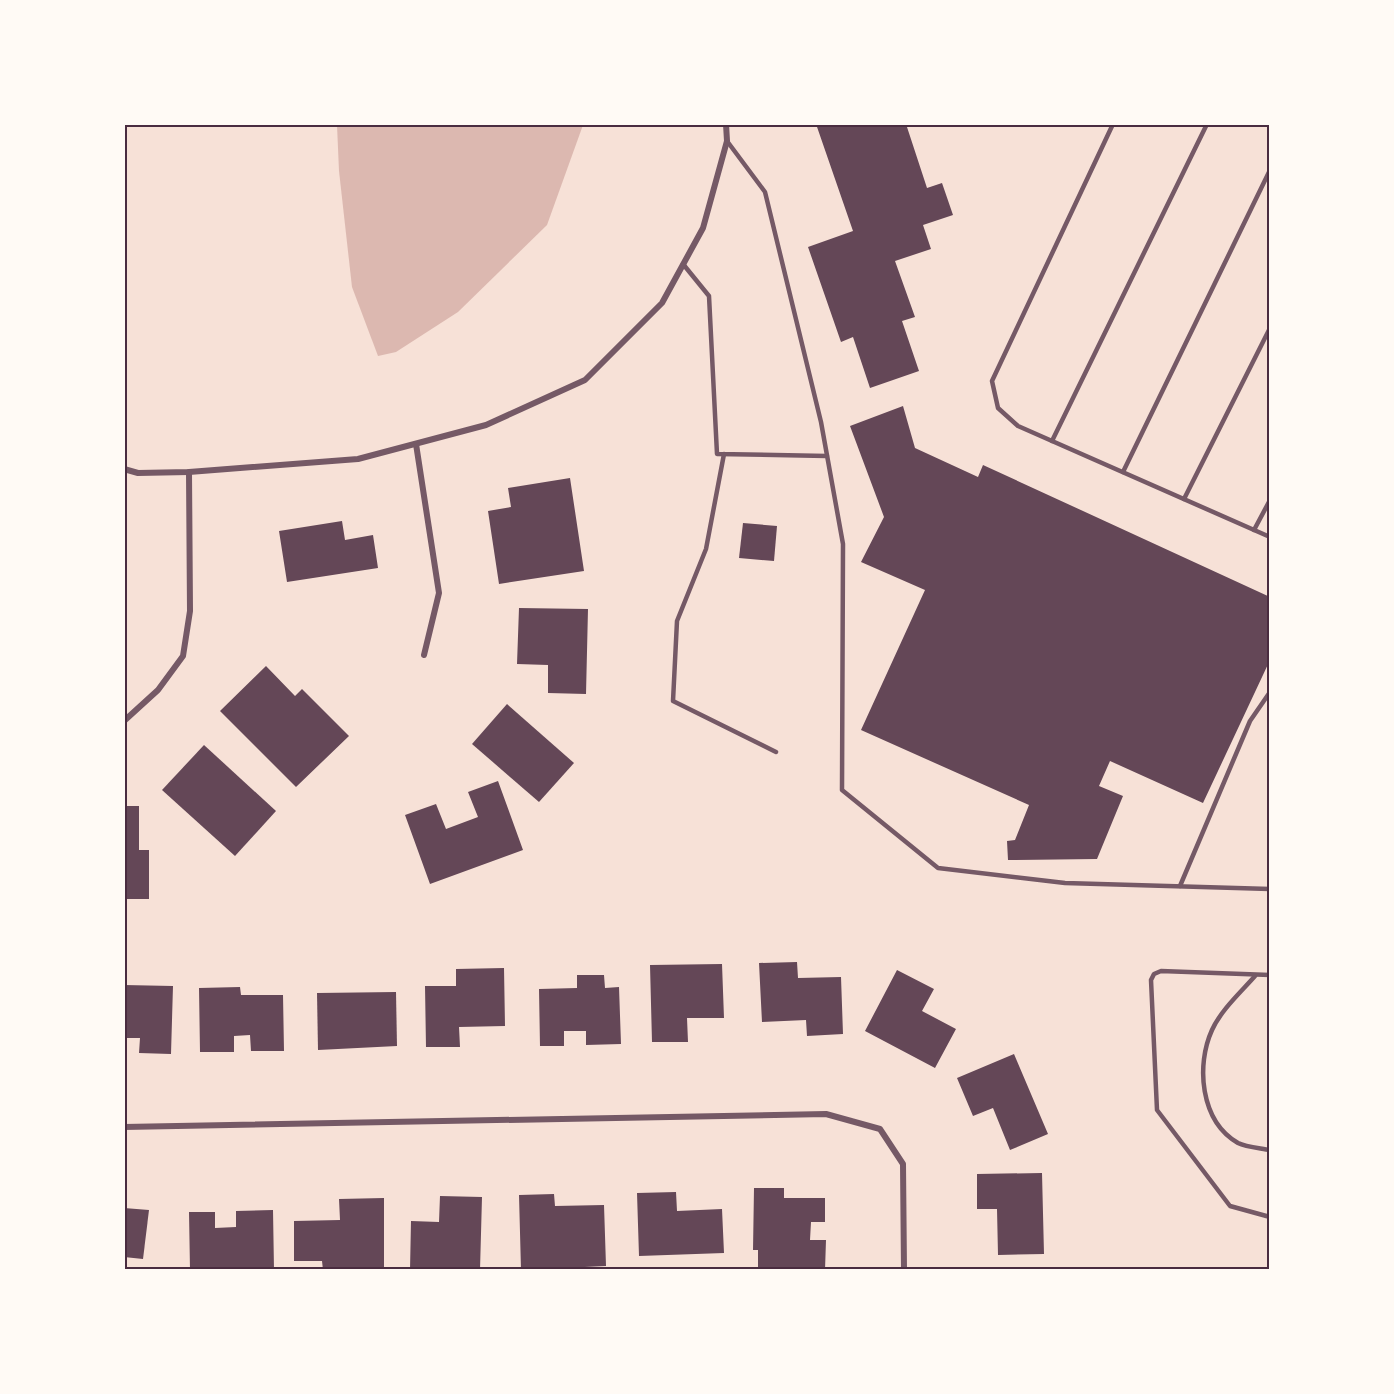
<svg xmlns="http://www.w3.org/2000/svg" width="1394" height="1394" viewBox="0 0 1394 1394" font-family="'Titillium Web',sans-serif">
  <style>
    .water { fill: #dcb8b0 }
    .building { fill: #644757 }
    .lines { fill: none; stroke-linecap: round; stroke-linejoin: round }
    .service { stroke: #755966; stroke-width: 4.5 }
    .minor { stroke: #755966; stroke-width: 6 }
    .neatline { fill: none; stroke: #4a2c40; stroke-width: 2 }
  </style>
  <rect width="100%" height="100%" fill="#f7e1d7"/>
  <polygon class="water" points="337,125 337,124 583,125 547,225 458,312 396,352 378,356 352,287 339,171"/>
  <g class="building">
    <polygon points="816,124 906,124 927,188 942,183 953,215 923,225 931,249 895,261 915,317 902,321 919,371 870,388 853,337 841,342 808,247 853,231"/>
    <polygon points="903,406 915,448 978,477 983,465 1270,597 1270,660 1203,803 1110,761 1099,786 1123,796 1097,859 1008,860 1007,841 1015,840 1029,805 861,730 925,590 861,562 884,517 850,426"/>
    <polygon points="570,478 584,571 499,584 488,511 511,507 508,488"/>
    <polygon points="342,521 345,540 373,535 378,568 287,582 279,531"/>
    <polygon points="743,523 777,526 774,561 739,558"/>
    <polygon points="519,608 588,609 586,694 548,693 548,665 517,664"/>
    <polygon points="266,666 295,696 302,689 349,736 296,787 220,711"/>
    <polygon points="507,704 574,763 539,802 472,744"/>
    <polygon points="204,745 276,811 235,856 162,790"/>
    <polygon points="498,781 523,850 430,884 405,815 436,804 446,829 478,817 468,792"/>
    <polygon points="124,806 139,806 139,850 149,850 149,899 124,899"/>
    <polygon points="797,962 798,978 841,977 843,1034 807,1036 806,1020 762,1022 759,963"/>
    <polygon points="722,964 724,1018 687,1018 688,1042 652,1042 650,965"/>
    <polygon points="504,968 505,1026 459,1027 460,1047 426,1047 425,986 456,986 456,969"/>
    <polygon points="897,970 934,989 922,1011 956,1029 935,1068 865,1031"/>
    <polygon points="577,975 604,975 605,988 619,987 621,1044 586,1045 586,1031 564,1031 564,1046 540,1046 539,989 577,988"/>
    <polygon points="124,985 173,986 171,1054 139,1053 140,1038 124,1038"/>
    <polygon points="240,987 241,995 283,995 284,1051 251,1051 250,1035 234,1036 234,1052 200,1052 199,988"/>
    <polygon points="396,992 397,1046 318,1050 317,993"/>
    <polygon points="1014,1054 1048,1134 1010,1150 993,1108 973,1116 957,1078"/>
    <polygon points="1042,1173 1044,1254 998,1255 997,1209 977,1209 977,1174"/>
    <polygon points="754,1188 784,1188 784,1198 825,1198 825,1222 811,1222 810,1240 826,1240 825,1270 758,1270 758,1250 753,1250"/>
    <polygon points="676,1192 677,1211 722,1209 724,1253 639,1256 637,1193"/>
    <polygon points="554,1194 555,1206 604,1205 606,1266 521,1270 519,1195"/>
    <polygon points="440,1196 482,1197 480,1270 410,1270 411,1221 439,1222"/>
    <polygon points="384,1198 384,1270 323,1270 322,1261 294,1261 294,1221 340,1220 339,1199"/>
    <polygon points="124,1208 149,1210 143,1259 124,1257"/>
    <polygon points="273,1210 274,1270 190,1270 189,1212 215,1212 215,1228 236,1227 236,1211"/>
  </g>
  <g class="lines">
    <g class="service">
      <polyline points="1113,124 992,381 998,408 1018,426 1270,537"/>
      <polyline points="727,141 765,192 821,422 843,544 842,790 938,868 1065,883 1270,889"/>
      <polyline points="683,264 709,296 717,454 827,456"/>
      <polyline points="1052,441 1207,124"/>
      <polyline points="724,454 706,549 677,621 673,701 776,752"/>
      <polyline points="1123,472 1270,170"/>
      <polyline points="1184,499 1270,328"/>
      <polyline points="1254,530 1270,500"/>
      <polyline points="1180,886 1250,721 1270,692"/>
      <polyline points="1270,975 1161,971 1154,974 1151,980 1157,1110 1230,1206 1270,1217"/>
      <path d="M1255,976c-14,16 -34,34 -43,54 -16,35 -12,91 26,113 8,4 22,5 32,7"/>
    </g>
    <g class="minor">
      <polyline points="416,444 439,593 424,655"/>
      <polyline points="124,469 138,473 189,472 358,459 486,425 585,380 662,303 703,228 727,141 726,124"/>
      <polyline points="124,721 158,690 183,656 190,611 189,472"/>
      <polyline points="124,1127 826,1114 880,1129 903,1164 904,1270"/>
    </g>
  </g>
  <rect width="1394" height="1394" fill="none" stroke="#fffaf5" stroke-width="252"/>
  <rect x="126" y="126" width="1142" height="1142" class="neatline"/>
</svg>
